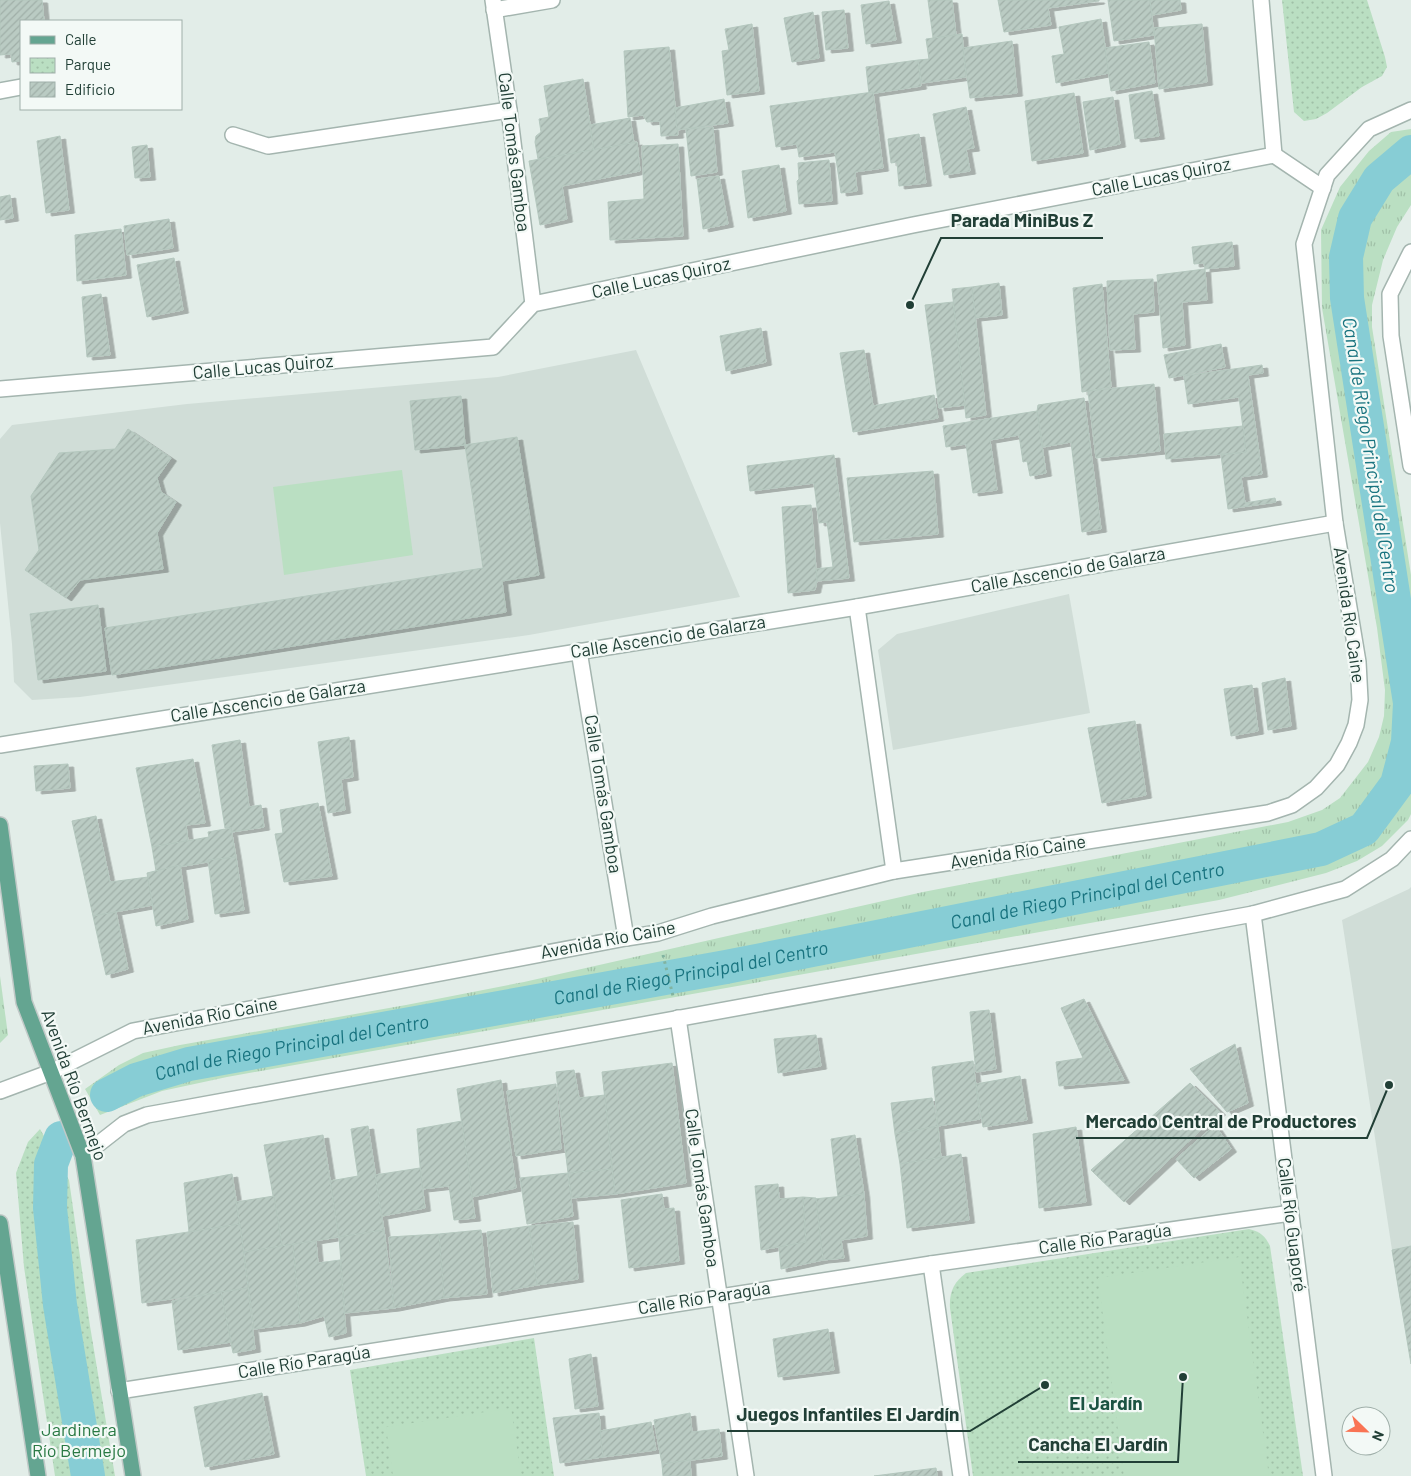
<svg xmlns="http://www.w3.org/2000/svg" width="1411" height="1476" viewBox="0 0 1411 1476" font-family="Barlow,sans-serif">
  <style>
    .built { fill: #d0ddd7 }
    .grass { fill: url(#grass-tufts) }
    .park { fill: url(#park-dots) }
    .pitch { fill: #badfc2 }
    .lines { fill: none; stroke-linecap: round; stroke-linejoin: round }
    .canal { stroke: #87cdd5; stroke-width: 34 }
    .building { fill: url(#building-hatch); stroke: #b4c7be; filter: url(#shadow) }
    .street-casing { stroke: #a4b5af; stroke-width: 18 }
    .primary-casing { stroke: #c1c9c7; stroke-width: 18 }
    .path { stroke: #81b3a0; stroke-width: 3; stroke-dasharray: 2.5 4; stroke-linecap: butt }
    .street { stroke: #fff; stroke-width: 15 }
    .primary { stroke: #64a591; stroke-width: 15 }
    .labels { text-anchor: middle; stroke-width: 4.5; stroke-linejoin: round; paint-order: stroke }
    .street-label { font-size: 18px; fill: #213f36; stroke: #f3f9f6 }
    .park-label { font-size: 18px; fill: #297943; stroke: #f3f9f6 }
    .water-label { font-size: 19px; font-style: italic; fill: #18737f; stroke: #f3f9f6 }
    .neighbourhood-label { font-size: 19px; font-weight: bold; fill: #1c5342; stroke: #f3f9f6 }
    .leader { fill: none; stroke: #213f36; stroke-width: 2 }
    .callout-dot { fill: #213f36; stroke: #f3f9f6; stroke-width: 2 }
    .callout-label { font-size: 19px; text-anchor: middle; font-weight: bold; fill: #213f36; stroke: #f3f9f6; stroke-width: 4.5; stroke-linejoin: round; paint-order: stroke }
  </style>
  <defs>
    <pattern id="grass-tufts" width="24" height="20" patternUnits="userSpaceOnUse" patternTransform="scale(1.25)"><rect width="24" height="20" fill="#badfc2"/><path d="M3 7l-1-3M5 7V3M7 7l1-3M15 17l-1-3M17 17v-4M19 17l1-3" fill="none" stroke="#a0c0a7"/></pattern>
    <pattern id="park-dots" width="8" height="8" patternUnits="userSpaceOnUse" patternTransform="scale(1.25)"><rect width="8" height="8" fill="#badfc2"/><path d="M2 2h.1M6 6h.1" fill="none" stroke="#a0c0a7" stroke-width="1.8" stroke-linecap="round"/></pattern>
    <pattern id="building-hatch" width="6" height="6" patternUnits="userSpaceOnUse" patternTransform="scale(1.25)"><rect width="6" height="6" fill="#bacbc3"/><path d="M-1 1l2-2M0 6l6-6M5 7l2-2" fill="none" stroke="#a0afa8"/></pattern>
    <filter id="shadow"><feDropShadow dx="5.5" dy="3" stdDeviation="0" flood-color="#0004"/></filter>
  </defs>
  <rect width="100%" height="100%" fill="#e2ede8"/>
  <g class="built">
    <polygon points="636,350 740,597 529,635 80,697 32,700 14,682 12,644 0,523 0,439 12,425 187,404 498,377"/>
    <polygon points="1069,594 1090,713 893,750 878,650 897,634"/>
    <polygon points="1411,887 1411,1364 1392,1250 1342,920 1409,889"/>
  </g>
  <g class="grass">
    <polygon points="1411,129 1411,205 1397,227 1383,260 1372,305 1372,327 1411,575 1411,814 1408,820 1382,846 1357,861 1326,873 1219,900 227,1077 162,1091 100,1115 85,1089 119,1065 143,1053 180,1045 406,1005 524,982 923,892 1288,822 1322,810 1340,798 1368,762 1379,737 1384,716 1385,690 1377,628 1322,308 1321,230 1340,187 1369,151 1391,132"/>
    <polygon points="0,976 8,1035 0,1043"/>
  </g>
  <g class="park">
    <polygon points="1282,0 1367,0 1385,57 1387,67 1382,76 1362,87 1327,113 1316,119 1304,121 1294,112"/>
    <polygon points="40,1129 69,1180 90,1326 115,1476 55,1476 24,1267 16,1173 28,1142"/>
    <path d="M1249,1229c12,3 16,7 21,17l33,230h-330l-23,-168c-1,-16 4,-26 16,-35z"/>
    <polygon points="534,1338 554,1476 366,1476 350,1370"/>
  </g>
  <g class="pitch">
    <polygon points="402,470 413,555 284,575 273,487"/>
    <polygon points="1239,1257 1269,1476 1124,1476 1098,1278"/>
    <polygon points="511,1408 521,1476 393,1476 386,1427"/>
  </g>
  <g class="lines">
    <g class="canal">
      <path id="s1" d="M107,1095l29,-15 53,-16 537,-97 595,-118 43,-20 33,-45 11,-42 2,-39 -63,-405 -1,-41 9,-39 24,-39 32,-27"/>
      <polyline points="61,1138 51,1164 50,1208 60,1305 88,1476"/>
    </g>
  </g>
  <g class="building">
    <polygon points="0,0 42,0 44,21 21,21 21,61 12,62 11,54 0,55"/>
    <polygon points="928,0 952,0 956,35 933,38"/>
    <polygon points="998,0 1099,0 1099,1 1048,8 1051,25 1004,32"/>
    <polygon points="1108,0 1150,0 1154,35 1114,41"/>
    <polygon points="1150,0 1180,0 1181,10 1152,15"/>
    <polygon points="889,1 896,40 866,44 861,5"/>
    <polygon points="844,10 848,48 826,50 822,12"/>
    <polygon points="813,12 819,58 792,62 784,18"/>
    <polygon points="1101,19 1109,73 1056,83 1052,56 1064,54 1059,27"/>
    <polygon points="752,24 759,91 727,95 722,51 729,50 725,29"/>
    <polygon points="1202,24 1207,82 1159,89 1154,28"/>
    <polygon points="962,34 966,77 922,83 918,60 929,59 926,39"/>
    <polygon points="1012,41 1017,93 970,98 963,48"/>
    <polygon points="1149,42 1155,83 1111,91 1105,48"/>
    <polygon points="669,47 678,135 661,136 660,121 647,122 643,115 628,117 624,51"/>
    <polygon points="918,60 921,86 869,94 866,67"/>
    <polygon points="583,79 594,150 538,159 535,142 536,136 541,132 539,119 549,117 544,86"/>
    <polygon points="1152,91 1159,136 1135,139 1129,95"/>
    <polygon points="873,92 883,168 855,172 857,191 841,193 835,152 799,157 797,144 776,147 770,106"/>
    <polygon points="1074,93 1083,153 1032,161 1025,101"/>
    <polygon points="1113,97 1120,144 1090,150 1083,102"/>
    <polygon points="724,99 728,123 677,130 675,108"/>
    <polygon points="966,107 974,148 966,149 970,171 944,175 933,114"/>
    <polygon points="630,118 634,143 594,150 590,125"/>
    <polygon points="713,127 717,172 691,176 686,129"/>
    <polygon points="919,134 926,183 899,186 897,162 891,163 888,139"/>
    <polygon points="60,136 69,210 46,213 37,141"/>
    <polygon points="637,142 640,171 562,186 567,219 540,225 529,161"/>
    <polygon points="678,144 683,236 610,240 608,202 644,199 642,146"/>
    <polygon points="147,145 150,177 135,178 132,147"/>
    <polygon points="829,160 832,201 799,204 797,181 799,179 798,163"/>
    <polygon points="779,165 786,211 748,218 742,171"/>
    <polygon points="719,176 728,224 703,229 697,179"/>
    <polygon points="10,195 13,218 0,220 0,197"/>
    <polygon points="169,219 173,248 127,255 124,226"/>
    <polygon points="121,229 126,275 77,281 75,235"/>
    <polygon points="1232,242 1234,266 1205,269 1204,263 1194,264 1192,247"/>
    <polygon points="174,258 183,310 147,317 137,265"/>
    <polygon points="1205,269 1207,300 1182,302 1185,345 1163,348 1157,275"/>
    <polygon points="1153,279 1154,312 1133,314 1135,349 1110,350 1107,281"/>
    <polygon points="999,283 1002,315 975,318 972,287"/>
    <polygon points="1102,284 1111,387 1082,392 1073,288"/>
    <polygon points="972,287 986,415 966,418 952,289"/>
    <polygon points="101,294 110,355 87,357 82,297"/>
    <polygon points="953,302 965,405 939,408 925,305"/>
    <polygon points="761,328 766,362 726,371 720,336"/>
    <polygon points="1221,344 1225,367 1169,378 1164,355"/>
    <polygon points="864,350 873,406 934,395 938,418 853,432 840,353"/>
    <polygon points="1262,365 1263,373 1248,375 1262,474 1241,477 1245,503 1275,498 1276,502 1228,509 1221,455 1246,452 1239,397 1188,404 1184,376"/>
    <polygon points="1154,384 1160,451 1096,458 1088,391"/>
    <polygon points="461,396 465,445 415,450 410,401"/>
    <polygon points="1084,398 1101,529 1082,532 1071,442 1043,447 1037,411 1038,405"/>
    <polygon points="1037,411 1046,473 1030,476 1027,461 1023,462 1019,435 990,440 997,490 973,493 966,444 946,447 943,426"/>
    <polygon points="1243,426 1246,452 1166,459 1164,434"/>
    <polygon points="128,429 171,458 157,478 161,492 176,502 157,533 163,569 80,580 66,598 25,570 39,550 31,496 59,453 115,449"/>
    <polygon points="517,437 539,575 502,581 506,612 112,675 105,628 483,568 465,445"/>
    <polygon points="834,455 849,578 817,581 816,569 833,567 827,522 819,523 814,483 750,491 747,466"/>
    <polygon points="933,471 938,534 854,542 847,478"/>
    <polygon points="811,505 817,581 815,590 788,593 782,507"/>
    <polygon points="98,605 106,671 38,680 30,614"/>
    <polygon points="1285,678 1291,726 1268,730 1262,683"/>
    <polygon points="1252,685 1258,731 1231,736 1224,689"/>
    <polygon points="1135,721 1146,795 1102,803 1088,728"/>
    <polygon points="349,737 353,777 341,779 345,810 328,813 318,742"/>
    <polygon points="240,740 249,807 261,805 264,827 232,832 231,828 225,828 212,745"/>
    <polygon points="193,759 205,823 186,825 188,841 152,847 136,768"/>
    <polygon points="68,764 70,788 36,791 34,766"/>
    <polygon points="318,803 332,876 284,882 275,834 283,833 280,810"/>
    <polygon points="96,816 110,882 148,877 153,905 93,916 72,821"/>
    <polygon points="231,828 236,857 156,871 152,847 209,837 208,832"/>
    <polygon points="236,857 244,910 215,914 208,860"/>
    <polygon points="180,865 188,919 156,926 147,873"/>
    <polygon points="116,912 128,969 106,975 93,916"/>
    <polygon points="1084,999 1124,1080 1059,1086 1056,1062 1083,1058 1061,1008"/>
    <polygon points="989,1010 996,1069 976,1072 970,1012"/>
    <polygon points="816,1035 821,1066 778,1073 774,1039"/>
    <polygon points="1235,1044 1248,1103 1227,1112 1190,1069"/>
    <polygon points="973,1061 980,1119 938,1126 932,1067"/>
    <polygon points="672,1063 686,1183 615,1194 602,1072"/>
    <polygon points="574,1070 579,1098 605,1095 612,1169 568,1173 556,1072"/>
    <polygon points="1020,1076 1027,1120 983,1127 976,1084"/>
    <polygon points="501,1080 516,1188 472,1197 457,1089"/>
    <polygon points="1190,1083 1220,1112 1124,1202 1091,1170"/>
    <polygon points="556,1084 561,1149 516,1156 507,1091"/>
    <polygon points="932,1098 938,1126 895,1134 891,1103"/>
    <polygon points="462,1121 475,1218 454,1220 449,1186 422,1189 417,1129"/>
    <polygon points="1215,1125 1231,1149 1194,1178 1176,1159"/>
    <polygon points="368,1126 384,1230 339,1237 330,1181 358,1176 351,1129"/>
    <polygon points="938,1126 941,1158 900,1164 895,1134"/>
    <polygon points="1076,1127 1086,1202 1039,1208 1033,1134"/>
    <polygon points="323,1135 339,1237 282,1246 264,1145"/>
    <polygon points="855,1135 864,1194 838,1197 831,1139"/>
    <polygon points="961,1154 969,1220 907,1228 900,1164"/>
    <polygon points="420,1168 425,1208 382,1216 375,1175"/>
    <polygon points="612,1169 615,1194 572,1198 568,1173"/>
    <polygon points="568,1173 573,1216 527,1224 520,1178"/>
    <polygon points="232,1174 240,1224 189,1232 184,1183"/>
    <polygon points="778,1184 779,1199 803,1197 806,1242 761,1250 755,1186"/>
    <polygon points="662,1194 664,1209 674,1208 679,1261 629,1268 621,1200"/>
    <polygon points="864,1194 867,1236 841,1240 844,1258 823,1260 814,1199"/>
    <polygon points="274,1196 282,1246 244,1252 236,1202"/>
    <polygon points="803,1197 816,1198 823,1260 781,1269 779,1247 806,1242"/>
    <polygon points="573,1222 578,1279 537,1285 529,1226"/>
    <polygon points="240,1224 248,1288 142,1303 136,1240"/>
    <polygon points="529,1226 537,1285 493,1293 487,1232"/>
    <polygon points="384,1230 394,1308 345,1313 339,1237"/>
    <polygon points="481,1230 487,1294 444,1298 439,1234"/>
    <polygon points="439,1234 444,1298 394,1308 389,1237"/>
    <polygon points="316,1241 318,1263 340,1260 346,1333 329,1337 324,1316 300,1323 293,1244"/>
    <polygon points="293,1244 300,1323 254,1329 244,1252"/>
    <polygon points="1411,1246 1411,1364 1392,1250"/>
    <polygon points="248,1288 255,1349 233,1353 221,1292"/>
    <polygon points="221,1292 231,1342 178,1350 172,1301"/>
    <polygon points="828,1329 834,1370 778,1377 773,1339"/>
    <polygon points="591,1354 598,1406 575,1409 569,1359"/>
    <polygon points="262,1393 274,1454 205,1467 194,1407"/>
    <polygon points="599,1413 603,1457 560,1463 553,1418"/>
    <polygon points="690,1413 692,1432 719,1429 722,1456 662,1464 654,1420"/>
    <polygon points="651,1422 656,1450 603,1457 600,1431"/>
    <polygon points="690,1460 691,1476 663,1476 662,1464"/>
    <polygon points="936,1468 937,1476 874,1476"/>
  </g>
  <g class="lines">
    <g class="street-casing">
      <g id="street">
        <polyline points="493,0 509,110 533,304"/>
        <polyline points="1261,0 1274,155"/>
        <polyline points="494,10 552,0"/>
        <polyline points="0,91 21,87"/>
        <polyline points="233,135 268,146 509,110"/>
        <polyline points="1411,252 1390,294 1391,336 1411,466"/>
        <polyline points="0,389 493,347 533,304 913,225 1274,155 1323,188"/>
        <polyline points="857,607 894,871"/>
        <polyline points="579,651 626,938"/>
        <polyline points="0,745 857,607 1335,523"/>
        <polyline points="1253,914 1324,1476"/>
        <polyline points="678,1018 746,1476"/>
        <polyline points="0,1091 51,1072 133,1031 626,938 658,933 712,916 894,871 1268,813 1292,805 1316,788 1337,765 1349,743 1356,725 1360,700 1358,662 1335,523 1304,244 1327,175 1369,129 1411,110"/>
        <polyline points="83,1156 124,1124 147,1115 1253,914 1345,889 1392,859 1411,839"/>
        <polyline points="931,1264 961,1476"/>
        <polyline points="119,1391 931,1264 1291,1213"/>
      </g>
    </g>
    <g class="primary-casing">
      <g id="primary">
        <polyline points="0,825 24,1002 83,1156 133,1476"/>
        <polyline points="0,1223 38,1476"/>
      </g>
    </g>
    <polyline class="path" points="663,955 673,996"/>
    <use href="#street" class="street"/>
    <use href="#primary" class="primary"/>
  </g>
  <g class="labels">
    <g class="street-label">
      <text transform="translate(514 152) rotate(83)" y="6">Calle Tomás Gamboa</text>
      <text transform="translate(1161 177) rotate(-11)" y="6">Calle Lucas Quiroz</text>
      <text transform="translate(661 278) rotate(-12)" y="6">Calle Lucas Quiroz</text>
      <text transform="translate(263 367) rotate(-5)" y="6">Calle Lucas Quiroz</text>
      <text transform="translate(1068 570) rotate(-10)" y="6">Calle Ascencio de Galarza</text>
      <text transform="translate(1349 615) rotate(82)" y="6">Avenida Río Caine</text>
      <text transform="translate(668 637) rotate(-9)" y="6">Calle Ascencio de Galarza</text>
      <text transform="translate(268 701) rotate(-9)" y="6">Calle Ascencio de Galarza</text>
      <text transform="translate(603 794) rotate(81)" y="6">Calle Tomás Gamboa</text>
      <text transform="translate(1018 852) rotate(-9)" y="6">Avenida Río Caine</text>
      <text transform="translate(608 940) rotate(-11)" y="6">Avenida Río Caine</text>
      <text transform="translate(210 1016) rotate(-11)" y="6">Avenida Río Caine</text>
      <text transform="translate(74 1085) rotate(70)" y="6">Avenida Río Bermejo</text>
      <text transform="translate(702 1188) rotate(82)" y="6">Calle Tomás Gamboa</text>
      <text transform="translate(1292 1225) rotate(83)" y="6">Calle Río Guaporé</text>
      <text transform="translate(1105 1239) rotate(-8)" y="6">Calle Río Paragúa</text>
      <text transform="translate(704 1298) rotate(-9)" y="6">Calle Río Paragúa</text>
      <text transform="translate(304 1362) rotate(-9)" y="6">Calle Río Paragúa</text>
    </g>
    <g class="park-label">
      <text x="79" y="1436">Jardinera<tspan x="79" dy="21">Río Bermejo</tspan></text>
    </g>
    <g class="water-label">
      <text transform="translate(1371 455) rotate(81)" y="7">Canal de Riego Principal del Centro</text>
      <text dy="7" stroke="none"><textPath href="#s1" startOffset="1002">Canal de Riego Principal del Centro</textPath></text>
      <text dy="7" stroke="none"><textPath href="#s1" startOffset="598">Canal de Riego Principal del Centro</textPath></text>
      <text dy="7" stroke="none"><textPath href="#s1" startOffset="192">Canal de Riego Principal del Centro</textPath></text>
    </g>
    <g class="neighbourhood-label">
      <text x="1106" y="1410">El Jardín</text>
    </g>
  </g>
  <path class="leader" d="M910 305L941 238H1103M1389 1085L1367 1138H1076M1045 1385L970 1431H727M1183 1377L1178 1462H1018"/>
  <g class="callout-dot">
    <circle cx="910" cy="305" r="5"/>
    <circle cx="1389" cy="1085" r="5"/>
    <circle cx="1045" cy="1385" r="5"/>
    <circle cx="1183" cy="1377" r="5"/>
  </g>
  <g class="callout-label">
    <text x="1022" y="227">Parada MiniBus Z</text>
    <text x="1221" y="1128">Mercado Central de Productores</text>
    <text x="848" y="1421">Juegos Infantiles El Jardín</text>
    <text x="1098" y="1451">Cancha El Jardín</text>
  </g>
  <rect x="20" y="20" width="162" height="90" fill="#f3f9f6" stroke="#9fafa9"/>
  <rect x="30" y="36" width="25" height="8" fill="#64a591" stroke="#9fafa9"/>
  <text x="65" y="45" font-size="15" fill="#213f36">Calle</text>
  <rect x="30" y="58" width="25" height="15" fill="url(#park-dots)" stroke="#9fafa9"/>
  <text x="65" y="70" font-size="15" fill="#213f36">Parque</text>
  <rect x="30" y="82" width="25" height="15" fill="url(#building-hatch)" stroke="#9fafa9"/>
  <text x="65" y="95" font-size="15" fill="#213f36">Edificio</text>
  <g transform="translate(1366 1431) rotate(113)"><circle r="24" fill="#f3f9f6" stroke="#9fafa9"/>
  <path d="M0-4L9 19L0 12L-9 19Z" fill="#f97454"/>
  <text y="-8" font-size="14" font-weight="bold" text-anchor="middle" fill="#213f36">N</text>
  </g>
</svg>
